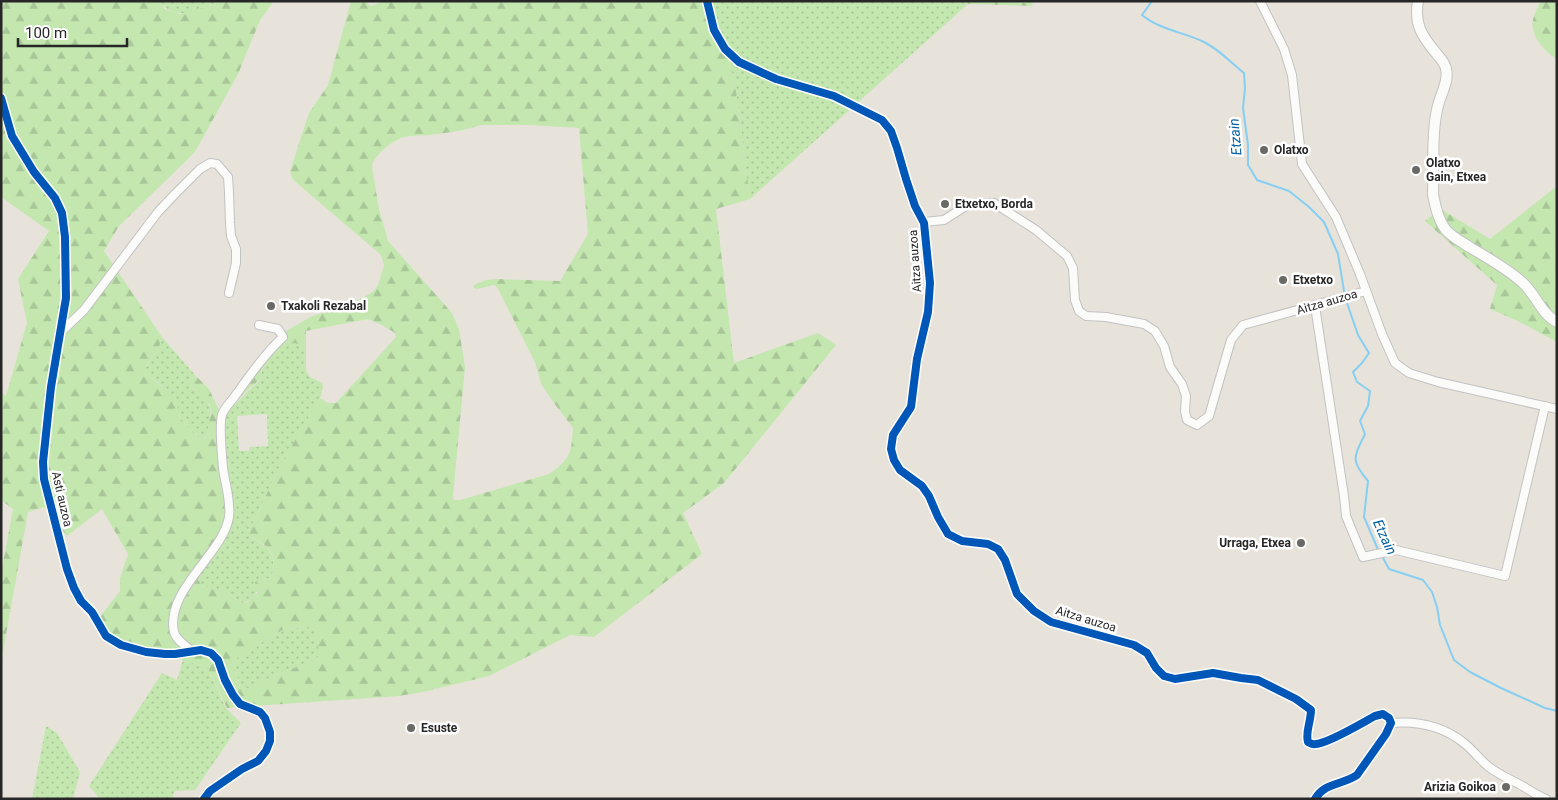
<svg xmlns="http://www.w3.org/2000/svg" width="1558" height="800" viewBox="0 0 1558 800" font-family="Roboto,sans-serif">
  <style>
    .grass { fill: url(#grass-dots); fill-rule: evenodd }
    .forest { fill: url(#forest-firs); fill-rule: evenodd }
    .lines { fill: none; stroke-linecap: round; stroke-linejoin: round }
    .stream { stroke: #86cff2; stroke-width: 2 }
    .street-casing { stroke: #c3c2c3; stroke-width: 10 }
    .secondary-casing { stroke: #c3c2c3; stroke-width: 12 }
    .street { stroke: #fbfbfa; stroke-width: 8 }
    .secondary { stroke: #fbfbfa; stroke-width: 10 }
    .cycleway-casing { stroke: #fff; stroke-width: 11 }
    .cycleway { stroke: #0057b8; stroke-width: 8 }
    .poi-dot { fill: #6a6966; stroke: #fff; stroke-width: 2 }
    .labels { text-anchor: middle; stroke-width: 5; stroke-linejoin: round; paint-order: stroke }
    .poi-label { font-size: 12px; font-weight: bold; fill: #272727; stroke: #fff; text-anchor: start }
    .street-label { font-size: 12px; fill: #272727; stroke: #fff }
    .water-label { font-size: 14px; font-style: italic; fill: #0061a2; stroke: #fff }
  </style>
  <defs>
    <pattern id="grass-dots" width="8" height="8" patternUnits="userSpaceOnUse" patternTransform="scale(1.25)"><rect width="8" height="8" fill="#c3e7af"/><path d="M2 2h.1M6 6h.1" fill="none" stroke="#a8c697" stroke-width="1.8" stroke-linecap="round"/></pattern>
    <pattern id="forest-firs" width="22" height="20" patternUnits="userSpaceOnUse" patternTransform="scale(1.25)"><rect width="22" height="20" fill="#c3e7af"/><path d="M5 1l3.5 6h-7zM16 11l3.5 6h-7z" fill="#a8c697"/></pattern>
  </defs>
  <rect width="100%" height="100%" fill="#e7e3db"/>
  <g class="grass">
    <path d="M159,1h60c-20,11 -44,21 -60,0z"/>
    <polygon points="704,1 964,1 968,4 750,199 735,84 729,61 710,27"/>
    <path d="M162,337l34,39 -5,2 -1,6c16,17 24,17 19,42 -2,6 -2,10 -7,15l-11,-10 -13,-16 -15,-28 -17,-13 -1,-6 14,-21z"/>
    <path d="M287,341l11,3 8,-1v28l4,6 12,6 1,4 -3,11 -39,66 -32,67 1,5c18,11 29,18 21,42l-11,1c-3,13 -5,22 -20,24l-14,-12 -24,-5 -7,-11 34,-109c-5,-18 -6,-34 -4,-52l36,-35c1,-20 12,-26 26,-38zM267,414l1,32 -19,1v4h-10l-2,-35z"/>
    <polygon points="311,627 315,631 320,654 315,661 285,671 246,689 240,688 234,661 238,657 244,659 254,647 284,629"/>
    <polygon points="183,660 207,667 226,708 241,723 195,790 175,791 172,799 100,799 89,786 162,673 177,680"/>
    <polygon points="46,726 57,733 80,772 73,799 32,799"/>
  </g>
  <g class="forest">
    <path d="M1,1h158l6,8 15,5 28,-7 11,-6h55l-14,19 -22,54 -43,78 -76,74 -15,25 58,86 -3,10 -14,20 1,7 31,25 1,16 13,16 11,10 4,-4 5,-24 -1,-8 -20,-21 1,-6 5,-2 13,13 10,21 49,-63 18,-16 26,-15 35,-10 26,-14 5,-7 6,-20 -3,-10 -83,-71 -6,-6 -2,-7 19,-58 19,-28 23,-84h14l6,5 13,-5h320l6,26 19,34 6,23 15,115 -34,10 18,154 84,-30 18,12 -112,138 -41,30 19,41 -108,83 -24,-2 -81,41 -66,16 -24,4 -172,12 -20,-41 -101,-29 -8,-6 -3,-7 5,-8 20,-26v-13l8,-24 -26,-45 -35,27 -23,-29 -16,5 -27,151v-89l12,-65 -12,-9v-108l5,4 21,-73 -9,-44 31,-48 -48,-34zM481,125h49l49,3 9,106 -28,47 -64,-2 -10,1 -12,5 -1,2 4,2 17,-4 3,2 38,75 6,22 13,19 19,25c-2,25 -2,31 -24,46l-89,26h-6l-1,-4 12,-129 -6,-38 -7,-16 -64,-72 -9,-32 -7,-42c0,-10 20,-26 29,-29 8,-3 19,-2 27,-3 18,-2 36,-4 53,-10zM368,319l14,6 13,8 1,4 -60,66h-8l-8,-5 -39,66 -32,67 1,5c18,10 30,18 21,42l-11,1 -5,3 2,11 -9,9 -8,1 -14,-12 -24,-5 -7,-11 35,-57 2,-19 -3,-33 -4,-14 -2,-31 2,-7 13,-15 23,-21c0,-19 12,-25 26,-37l11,3 8,-1v-12zM311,627l4,4 5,23 -5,7 -30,10 -39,18 -6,-1 -6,-27 4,-4 6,2 10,-12 30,-18z"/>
    <polygon points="964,1 1034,1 1031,6 968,4"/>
    <path d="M1541,1h16v58c-13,-8 -27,-23 -24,-39 1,-6 5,-13 8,-19z"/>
    <polygon points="1557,186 1557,342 1520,322 1490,309 1497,285 1425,221 1441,209 1490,239"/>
  </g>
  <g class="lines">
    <g class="stream">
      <path d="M1152,1l-10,14c18,15 42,17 62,27 16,8 26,20 40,31l1,15 -2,20 5,37v20l9,15 32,11 20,16 15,15 14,32 6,37"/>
      <path d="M1347,303l11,32 11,18 -7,10 -9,9 4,10 13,9 -2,15 -8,15 5,13c-11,23 -15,26 3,47l-4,36 15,35"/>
      <polyline points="1382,556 1389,569 1423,580 1432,592 1437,607 1440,625 1454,660 1470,672 1501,688 1545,708 1557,711"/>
    </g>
    <g class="street-casing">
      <g id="street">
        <path d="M707,1l7,29 11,19 14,13 37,17 58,17 48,24 9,11 6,17 9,31 9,27 9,17 6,60 -2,29 -11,47 -6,48 -18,28 -2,14 3,11 6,10 22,16 7,10 9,21 10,17 14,7 26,3 10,5 7,11 12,34 17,17 17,11 83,23 13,8 9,15 8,8 11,3 38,-6 28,5 17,2 38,19 15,11c0,11 -6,23 -3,32 2,1 5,3 8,2 13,-1 46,-21 59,-28l8,-2 6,4 2,5 -5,11 -29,41c-14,10 -32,7 -42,24"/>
        <polyline points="1260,1 1284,49 1292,75 1302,164 1336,217 1360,274 1382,334 1395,363 1409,373 1438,382 1557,409"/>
        <polyline points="1,98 12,136 34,172 55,198 62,213 65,237 66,298 51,387 43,462 44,479 67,569 74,588 81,601 92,612 106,636 121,645 146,652 165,654 175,654 201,650 211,653 218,660 225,680 233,695 240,704 260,712 265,718 270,732 270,741 266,751 258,761 242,769 210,791 204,799"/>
        <polyline points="924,222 944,220 966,206 977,203 994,203 1036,230 1067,256 1073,268 1075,300 1079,311 1086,316 1106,317 1144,324 1155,331 1164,346 1170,367 1182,384 1186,396 1185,411 1187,420 1197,425 1209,416 1231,340 1243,325 1366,291"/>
        <polyline points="1315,306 1344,496 1346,516 1363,557 1396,550 1505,576 1545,406"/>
        <polyline points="61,332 84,310 158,212 175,194 200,169 210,163 217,164 228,177 229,192 230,223 231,236 236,249 236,263 229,293"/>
        <path d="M192,651c-6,-5 -16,-11 -18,-19 -9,-42 49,-78 55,-115 2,-17 -4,-33 -6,-49 -1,-12 -4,-43 -1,-53 2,-7 9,-13 13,-19 15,-21 29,-41 48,-59l-5,-8 -19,-4"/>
        <path d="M1391,723c27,-2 52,3 73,20 9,7 16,17 25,24 9,7 20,12 30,17 9,5 17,11 27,15"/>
      </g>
    </g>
    <g class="secondary-casing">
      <path id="secondary" d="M1418,1c-4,24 4,35 18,52 4,5 9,9 10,16 3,11 -4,23 -7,33 -8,25 -5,65 -6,92 2,12 5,26 13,36 6,7 16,12 25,18 17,10 35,20 51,34 13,11 19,32 35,40"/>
    </g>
    <use href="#street" class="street"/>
    <use href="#secondary" class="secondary"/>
    <g class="cycleway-casing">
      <g id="cycleway">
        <path d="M707,1l7,29 11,19 14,13 37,17 58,17 48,24 9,11 6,17 9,31 9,27 9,17 6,60 -2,29 -11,47 -6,48 -18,28 -2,14 3,11 6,10 22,16 7,10 9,21 10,17 14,7 26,3 10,5 7,11 12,34 17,17 17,11 83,23 13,8 9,15 8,8 11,3 38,-6 28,5 17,2 38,19 15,11c0,11 -6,23 -3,32 2,1 5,3 8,2 13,-1 46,-21 59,-28l8,-2 6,4 2,5 -5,11 -29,41c-14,10 -32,7 -42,24"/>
        <polyline points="1,98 12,136 34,172 55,198 62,213 65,237 66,298 51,387 43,462 44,479 67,569 74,588 81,601 92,612 106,636 121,645 146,652 165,654 175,654 201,650 211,653 218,660 225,680 233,695 240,704 260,712 265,718 270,732 270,741 266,751 258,761 242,769 210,791 204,799"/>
      </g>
    </g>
    <use href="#cycleway" class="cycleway"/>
  </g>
  <g class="poi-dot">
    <circle cx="1264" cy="150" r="5"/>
    <circle cx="1416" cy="170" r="5"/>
    <circle cx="945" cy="204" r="5"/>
    <circle cx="1283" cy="280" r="5"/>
    <circle cx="271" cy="306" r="5"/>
    <circle cx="1301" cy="543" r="5"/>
    <circle cx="411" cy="728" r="5"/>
    <circle cx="1506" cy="787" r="5"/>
  </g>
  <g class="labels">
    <g class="poi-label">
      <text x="1274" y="154">Olatxo</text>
      <text x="1426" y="167">Olatxo<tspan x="1426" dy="14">Gain, Etxea</tspan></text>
      <text x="955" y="208">Etxetxo, Borda</text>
      <text x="1293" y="284">Etxetxo</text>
      <text x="281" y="310">Txakoli Rezabal</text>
      <text x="1291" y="547" text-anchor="end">Urraga, Etxea</text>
      <text x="421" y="732">Esuste</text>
      <text x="1496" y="791" text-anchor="end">Arizia Goikoa</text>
    </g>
    <g class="street-label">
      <text transform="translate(915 261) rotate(-94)" y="4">Aitza auzoa</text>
      <text transform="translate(1327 302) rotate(-16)" y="4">Aitza auzoa</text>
      <text transform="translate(62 499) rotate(77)" y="4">Asti auzoa</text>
      <text transform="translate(1086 619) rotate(17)" y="4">Aitza auzoa</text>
    </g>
    <g class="water-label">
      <text transform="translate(1235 137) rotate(-95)" y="5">Etzain</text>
      <text transform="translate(1385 537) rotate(65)" y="5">Etzain</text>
    </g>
  </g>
  <rect width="1558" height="800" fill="none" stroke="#272727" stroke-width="5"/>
  <path d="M18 38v8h109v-8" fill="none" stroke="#272727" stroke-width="2.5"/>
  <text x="25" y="38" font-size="15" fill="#272727" stroke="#ffffff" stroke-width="4" paint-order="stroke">100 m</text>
</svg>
